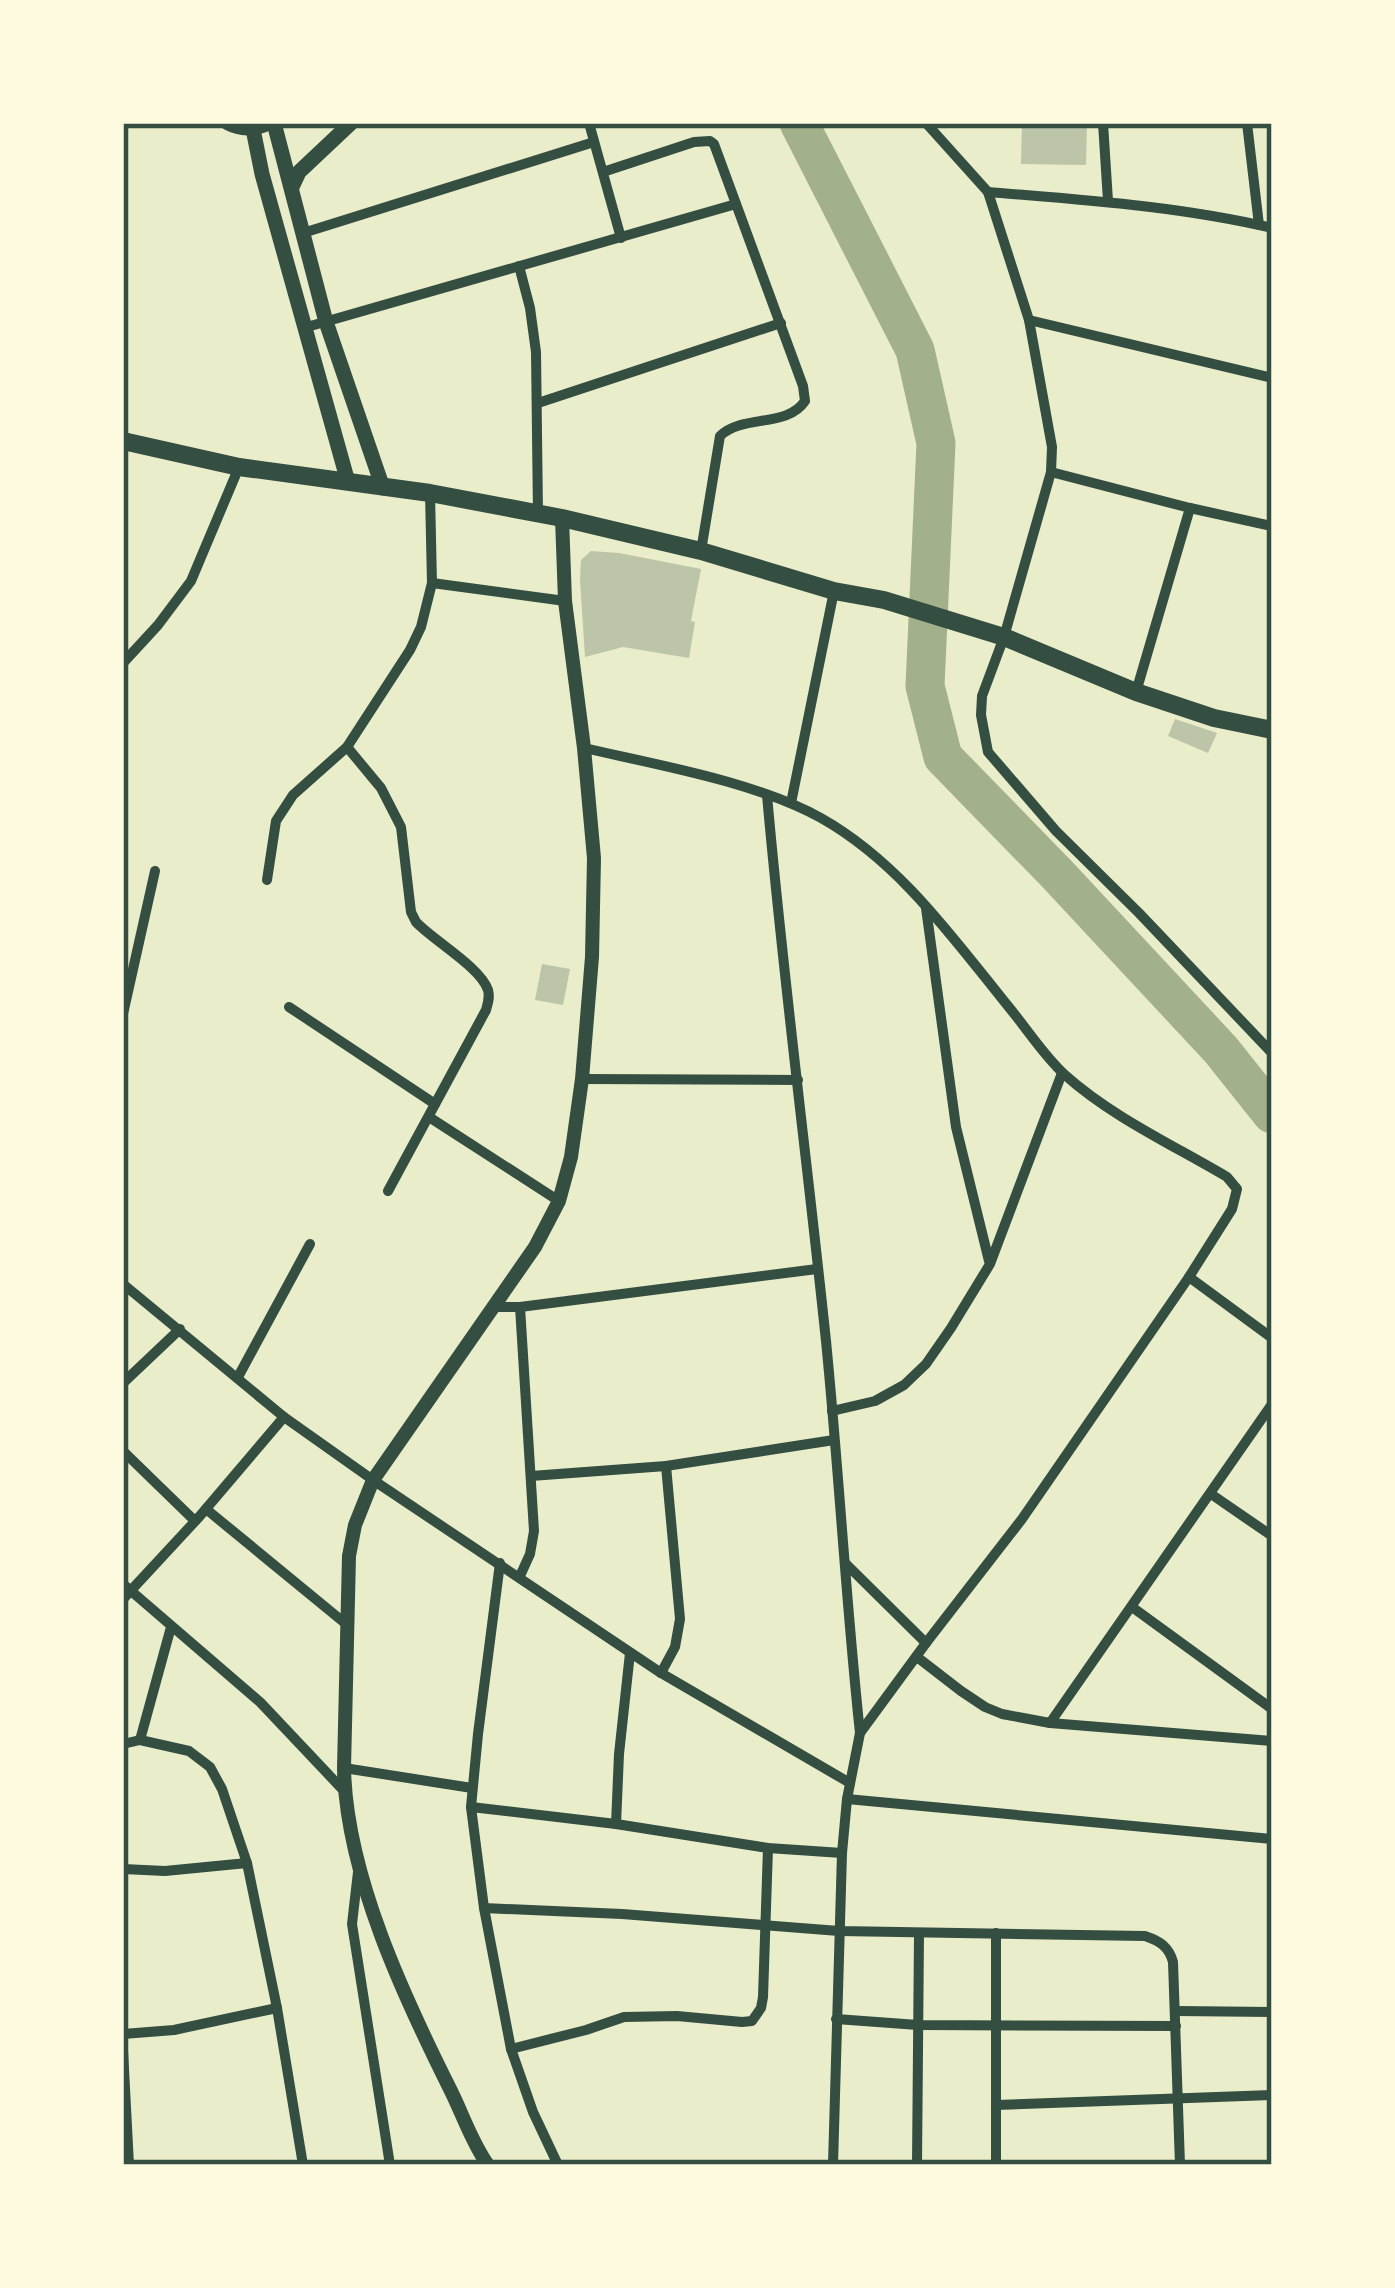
<svg xmlns="http://www.w3.org/2000/svg" width="1395" height="2288" viewBox="0 0 1395 2288" font-family="'Libre Baskerville',serif">
  <style>
    .lines { fill: none; stroke-linecap: round; stroke-linejoin: round }
    .river { stroke: #a3b18a; stroke-width: 39 }
    .building { fill: #bcc5a7 }
    .minor { stroke: #344e41; stroke-width: 10 }
    .tertiary { stroke: #344e41; stroke-width: 14 }
    .secondary { stroke: #344e41; stroke-width: 15 }
    .trunk { stroke: #344e41; stroke-width: 18 }
    .neatline { fill: none; stroke: #344e41; stroke-width: 4.5 }
  </style>
  <rect width="100%" height="100%" fill="#e9edc9"/>
  <g class="lines">
    <polyline class="river" points="799,123 915,350 936,443 925,686 943,757 1057,874 1221,1050 1272,1114"/>
  </g>
  <g class="building">
    <polygon points="1022,123 1087,123 1086,165 1021,164"/>
    <polygon points="591,551 619,553 701,569 691,621 695,622 689,658 623,647 585,657 580,580 581,560"/>
    <polygon points="1175,719 1217,733 1208,753 1168,736"/>
    <polygon points="542,964 570,969 563,1005 535,1000"/>
  </g>
  <g class="lines">
    <g class="minor">
      <polyline points="589,123 621,238"/>
      <polyline points="926,123 988,192 1029,320 1052,447 1051,472 1004,637 982,696 981,715 988,752 1056,831 1139,913 1272,1053"/>
      <polyline points="1103,123 1108,201"/>
      <polyline points="1247,123 1259,225"/>
      <path d="M603,172l91,-30 16,-1 4,3 89,242 2,15c-18,27 -62,13 -85,35l-19,115"/>
      <path d="M988,192c95,8 190,14 284,36"/>
      <polyline points="303,233 594,142"/>
      <polyline points="519,266 530,308 536,352 538,514"/>
      <polyline points="1029,320 1272,378"/>
      <polyline points="307,327 736,204"/>
      <polyline points="538,403 781,323"/>
      <polyline points="1051,472 1190,508 1272,526"/>
      <polyline points="432,583 565,601"/>
      <polyline points="123,663 158,625 191,581 239,467"/>
      <polyline points="1136,692 1190,508"/>
      <path d="M347,747l34,41 20,39 10,85 5,10c18,19 64,45 72,68 2,7 0,13 -2,20l-98,181"/>
      <path d="M584,748c74,17 172,34 237,70 80,45 134,123 191,193 17,21 33,46 53,64 47,42 108,70 162,102l10,12 -5,20 -43,68 -167,242 -96,124 -66,90 -13,66 -5,54 -9,312"/>
      <path d="M767,795c16,182 40,364 59,546 13,131 20,262 34,392"/>
      <polyline points="791,803 834,591"/>
      <polyline points="267,880 276,821 293,795 347,747 410,650 421,627 432,583 430,493"/>
      <polyline points="926,908 956,1127 989,1261"/>
      <polyline points="289,1007 435,1104"/>
      <polyline points="123,1014 155,871"/>
      <polyline points="582,1079 798,1080"/>
      <polyline points="429,1117 559,1201"/>
      <polyline points="1189,1277 1272,1338"/>
      <polyline points="123,1284 284,1417 373,1480 661,1673 850,1783"/>
      <polyline points="493,1307 520,1307 817,1269"/>
      <polyline points="520,1307 534,1531 530,1554 520,1576"/>
      <polyline points="238,1377 310,1244"/>
      <polyline points="123,1383 180,1329"/>
      <polyline points="832,1411 875,1401 904,1385 926,1364 951,1328 990,1264 1062,1073"/>
      <polyline points="123,1451 195,1521"/>
      <polyline points="531,1476 666,1466 834,1440"/>
      <polyline points="1211,1494 1272,1536"/>
      <polyline points="206,1509 346,1624"/>
      <polyline points="500,1563 478,1734 471,1807 484,1908 511,2049 533,2112 558,2165"/>
      <polyline points="845,1563 926,1643"/>
      <polyline points="123,1584 260,1702 345,1792"/>
      <polyline points="123,1599 199,1517 284,1417"/>
      <polyline points="1132,1607 1272,1709"/>
      <polyline points="917,1657 961,1691 985,1707 1002,1714 1050,1723 1272,1741"/>
      <polyline points="661,1673 675,1647 680,1619 666,1466"/>
      <polyline points="1050,1723 1272,1404"/>
      <polyline points="140,1740 171,1627"/>
      <polyline points="123,1744 140,1740 189,1751 210,1767 222,1789 247,1863 277,2008 303,2165"/>
      <polyline points="344,1768 472,1788"/>
      <polyline points="847,1799 1272,1839"/>
      <polyline points="471,1807 616,1824 768,1848 842,1853"/>
      <polyline points="616,1824 619,1754 630,1653"/>
      <polyline points="123,1869 165,1871 247,1863"/>
      <polyline points="358,1872 352,1924 390,2165"/>
      <path d="M484,1908l138,6 217,17 306,5c15,5 24,11 28,26l7,203"/>
      <polyline points="996,1933 996,2165"/>
      <polyline points="1176,2011 1272,2012"/>
      <polyline points="836,2019 918,2025 1176,2026"/>
      <polyline points="123,2034 174,2030 277,2008"/>
      <polyline points="511,2049 586,2030 624,2017 677,2016 742,2022 752,2021 761,2008 763,1997 768,1848"/>
      <polyline points="123,2050 129,2165"/>
      <polyline points="996,2105 1272,2095"/>
      <polyline points="917,2165 919,1934"/>
    </g>
    <path class="tertiary" d="M488,2165c-16,-22 -25,-50 -37,-74 -47,-94 -105,-217 -107,-323l5,-212 6,-31 18,-45 162,-233 24,-46 12,-44 11,-78 10,-122 2,-99 -10,-110 -19,-147 -3,-83"/>
    <g class="secondary">
      <path d="M228,123c13,7 27,6 41,0"/>
      <polyline points="274,123 326,322 383,488"/>
      <polyline points="253,129 262,174 348,482"/>
      <polyline points="292,187 299,172 351,123"/>
    </g>
    <polyline class="trunk" points="123,441 239,467 430,493 562,518 701,551 834,591 884,600 1004,637 1136,692 1214,718 1272,730"/>
  </g>
  <rect width="1395" height="2288" fill="none" stroke="#fefae0" stroke-width="252"/>
  <rect x="126" y="126" width="1143" height="2036" class="neatline"/>
</svg>
